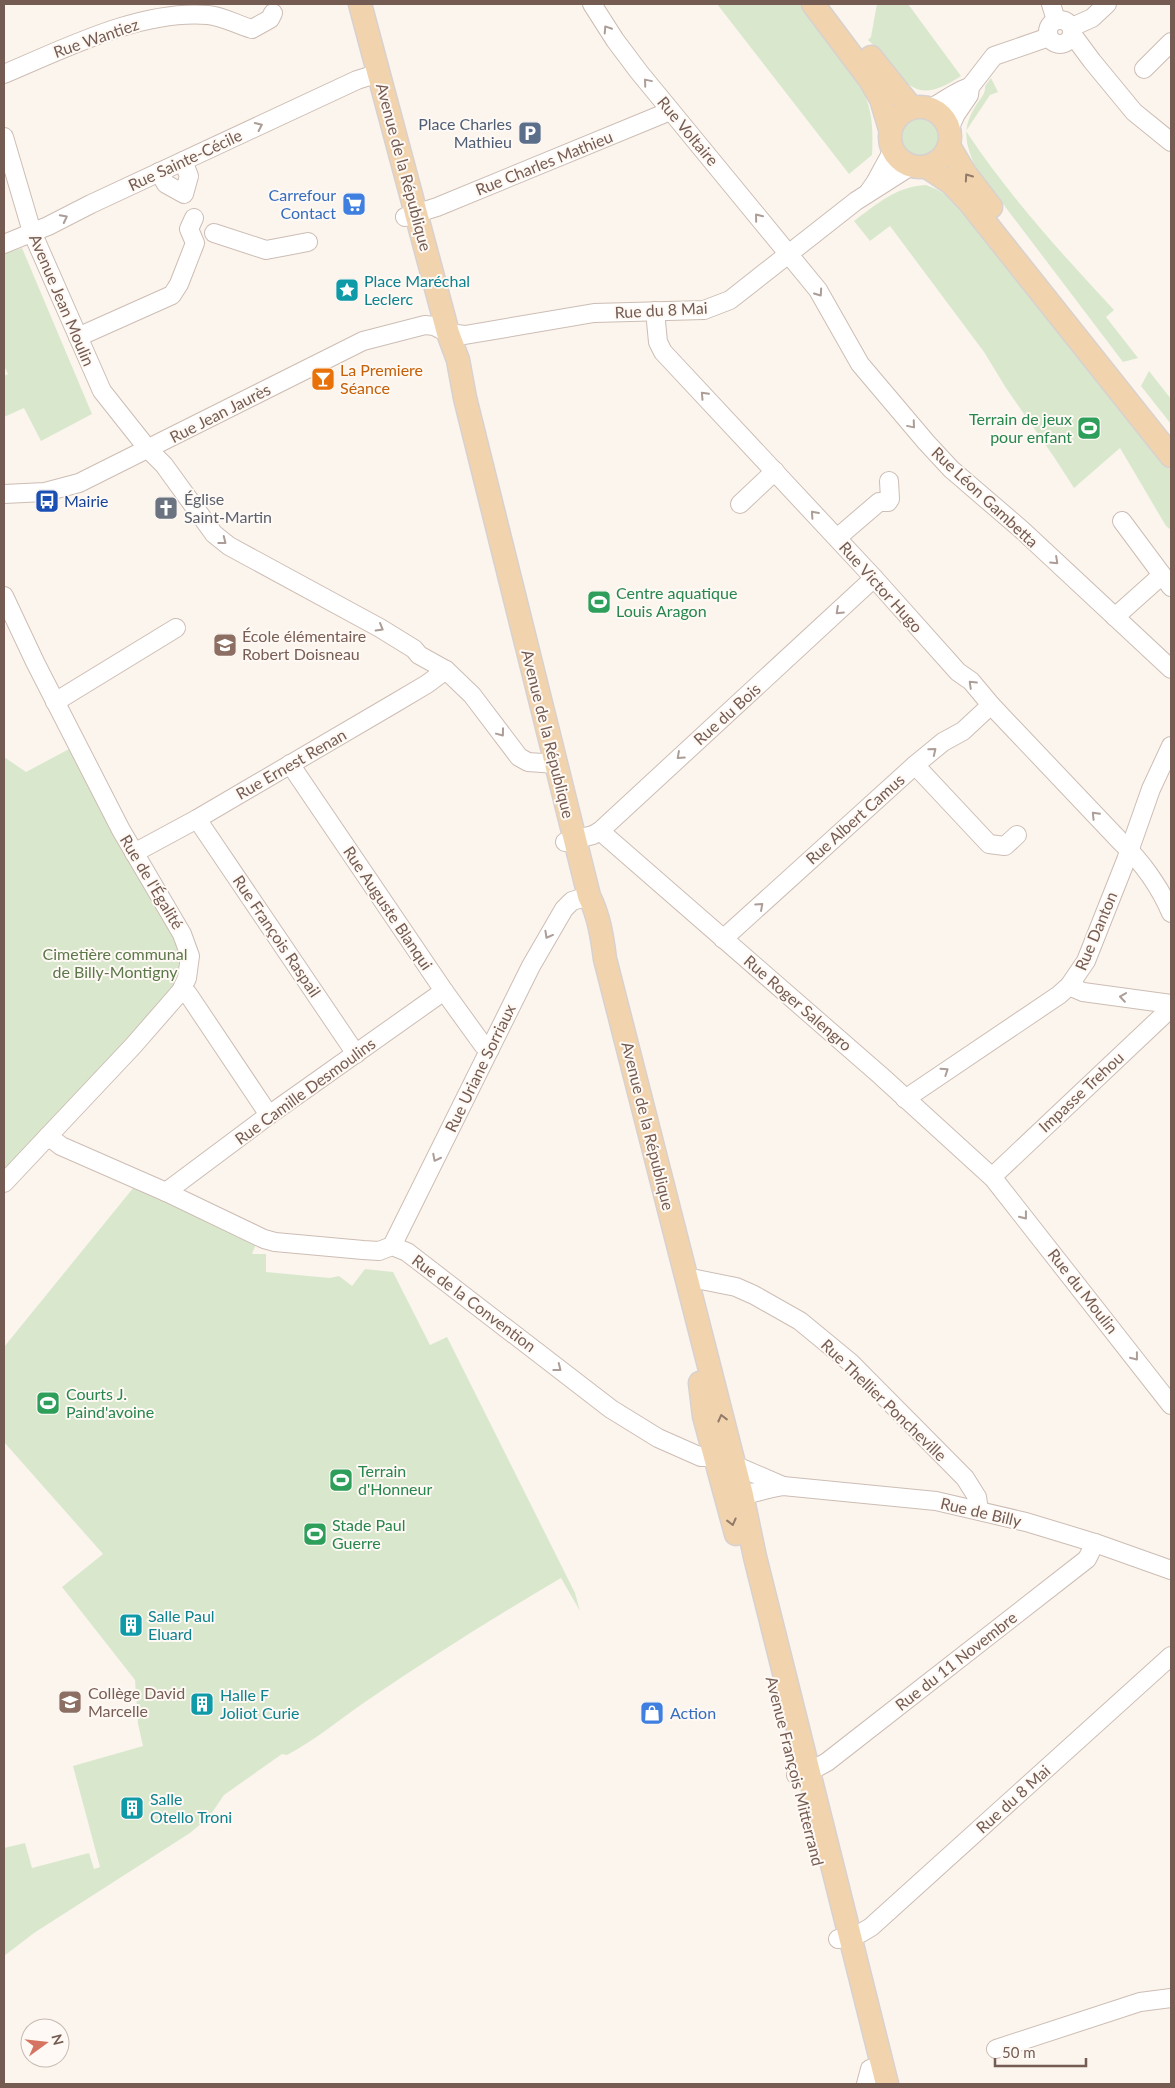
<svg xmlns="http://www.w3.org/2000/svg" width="1175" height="2088" viewBox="0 0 1175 2088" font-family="Lato,sans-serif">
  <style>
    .green { fill: #d9e8cd }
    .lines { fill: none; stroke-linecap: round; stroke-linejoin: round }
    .minor-casing { stroke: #cdbdb4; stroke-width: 20 }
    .major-casing { stroke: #d8d1cf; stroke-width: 25 }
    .minor { stroke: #fff; stroke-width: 18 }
    .major { stroke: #f1d4ae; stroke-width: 22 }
    .oneway { stroke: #ac9d97 }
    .oneway2 { stroke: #947a69 }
    .labels { text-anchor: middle; stroke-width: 4; stroke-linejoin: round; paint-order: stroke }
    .street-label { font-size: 16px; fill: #755c52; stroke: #fef9f4 }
    .service-label { font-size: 16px; fill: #4e5e75; stroke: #fef9f4; text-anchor: end }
    .shop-label { font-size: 16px; fill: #366cbe; stroke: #fef9f4; text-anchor: end }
    .culture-label { font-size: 16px; fill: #0d838f; stroke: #fef9f4; text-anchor: start }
    .food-label { font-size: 16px; fill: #c56008; stroke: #fef9f4; text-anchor: start }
    .leisure-label { font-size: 16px; fill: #27864d; stroke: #fef9f4; text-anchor: start }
    .worship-label { font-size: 16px; fill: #5b616d; stroke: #fef9f4; text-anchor: start }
    .transit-label { font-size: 16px; fill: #164399; stroke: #fef9f4; text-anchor: start }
    .education-label { font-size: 16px; fill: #785e54; stroke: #fef9f4; text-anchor: start }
    .park-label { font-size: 16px; fill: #5c784b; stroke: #fef9f4 }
  </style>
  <rect width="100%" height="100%" fill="#fbf5ee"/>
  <g class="green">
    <path d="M717,4h85l62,89c9,21 9,39 8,62l-23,19z"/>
    <path d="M877,4h31l53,72c-54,37 -57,-5 -93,-36l3,-3z"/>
    <path d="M991,78l7,14 -8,3 -24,36c43,65 95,122 148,179l-8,7 32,41 -15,4 -148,-195c-9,-23 -14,-37 0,-60 4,-8 11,-12 10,-21z"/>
    <circle cx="920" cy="138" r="19"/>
    <path d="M926,185l10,4 14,8 67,81 154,193v59l-5,-4 -46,-78 -46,40 -20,-31 -48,-69 -22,-36 -94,-126 -20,15 -16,-20c23,-17 43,-35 72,-36z"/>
    <polygon points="22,248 92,414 41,441 24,408 4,417 4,376 8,374 4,366 4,254"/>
    <polygon points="1149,371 1171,399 1171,424 1141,386"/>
    <path d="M71,748l51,102 56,93c9,25 -3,41 -18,60l-156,168v-414l22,15z"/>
    <path d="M134,1187l122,57 -4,10h14v18l64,6 9,-2 13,10 13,-17 28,3 37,73 17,-8 128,256 5,18 -19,-33c-66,39 -132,80 -196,124 -26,18 -50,38 -78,53l-5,-1 -58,41 -15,22 -19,16 -156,100 -30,23v-108l21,-5 7,25 57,-15 5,16 6,-2 -27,-101 70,-20 -5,-22 -3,-44 -73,-93 41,-33 -99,-112v-95z"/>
  </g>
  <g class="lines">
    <g class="minor-casing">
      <g id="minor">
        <polyline points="592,4 615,40 639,72 818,290 860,364 926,442 951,469 1022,530 1171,669"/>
        <polyline points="1051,4 1056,20"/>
        <circle cx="1060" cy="32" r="12"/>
        <polyline points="1072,27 1092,18 1107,4"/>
        <polyline points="1072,34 1092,61 1134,112 1171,142"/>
        <polyline points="1144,69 1171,42"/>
        <path d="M4,74c60,-25 137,-65 204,-59 14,1 30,10 44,14l18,-10 3,-6"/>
        <path d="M931,108c12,-6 28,-19 39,-21"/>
        <polyline points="949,129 956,114 969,95 970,87 994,56 1049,37"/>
        <polyline points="4,137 32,232 102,391 148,449 164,465 214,534 229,546 380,628 414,649 419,655 446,670 472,695 519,757 528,762 556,764"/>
        <polyline points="159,172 166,184 184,194 189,176 183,161"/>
        <polyline points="868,193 875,183 893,150"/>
        <polyline points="405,217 437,207 663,114 670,110"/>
        <polyline points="214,233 266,250 308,242"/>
        <polyline points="4,244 48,226 91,204 357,80 379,73"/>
        <path d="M655,311l3,31 5,10 211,226 84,94 13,9 20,24 130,137c20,19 39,45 50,71"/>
        <polyline points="78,337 172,295 179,284 195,243 189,229 194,218"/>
        <polyline points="4,494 45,492 79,483 363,341 425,325 434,326 448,333 465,335 594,313 704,310 730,300 856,201 911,166"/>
        <polyline points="740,504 775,471"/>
        <polyline points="1122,521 1171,587"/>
        <polyline points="837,538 879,502 888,502 890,499 889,481"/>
        <polyline points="4,596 35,662 121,830 182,934 190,956 187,978 181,991 133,1046 4,1183"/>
        <polyline points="1115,617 1162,575"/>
        <polyline points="55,702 176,628"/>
        <polyline points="290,764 444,991 483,1045 490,1049"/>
        <polyline points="915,765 989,844 1005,846 1017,835"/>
        <polyline points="197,819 356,1054"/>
        <polyline points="600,831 880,1075 993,1178 1171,1405"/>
        <polyline points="565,842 593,835 600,831 874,578"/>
        <polyline points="134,853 197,819 395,703 427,684 446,670"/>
        <polyline points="723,939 915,765 943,742 963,731 991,705"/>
        <polyline points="1069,986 1083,992 1171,1004"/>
        <polyline points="181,991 188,994 269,1115"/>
        <polyline points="905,1099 1059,995 1069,986 1086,961 1126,860 1151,789 1171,746"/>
        <polyline points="48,1136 61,1146 166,1192 264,1239 275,1242 363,1250 379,1251 392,1246 407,1252 611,1409 658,1438 701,1457 716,1457 783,1486"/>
        <polyline points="992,1177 1171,1008"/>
        <polyline points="166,1192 269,1115 444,991"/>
        <polyline points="392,1246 531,966 564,909 572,901 589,896"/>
        <polyline points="686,1277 736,1287 754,1295 800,1321 851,1363 965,1478 977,1497 979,1510"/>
        <path d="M731,1491l3,3c16,2 33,-6 49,-8l153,15 90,21 69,21 76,27"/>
        <polyline points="796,1775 809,1772 827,1762 1087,1559 1095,1543"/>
        <polyline points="838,1939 861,1933 871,1927 1171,1656"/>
        <polyline points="996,2049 1140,2002 1171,1998"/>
        <polyline points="866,2084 870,2069"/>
      </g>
    </g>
    <g class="major-casing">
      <g id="major">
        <path d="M360,4l88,329 10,27 7,38 124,498c10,20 13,40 16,63l137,536 13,62 132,527"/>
        <polyline points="813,4 870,80 881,99 890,129"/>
        <polyline points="871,57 911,107"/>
        <circle cx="920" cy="137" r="30"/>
        <polyline points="949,146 965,173 991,207"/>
        <polyline points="927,167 951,183 969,202 1171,456"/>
        <polyline points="700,1383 704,1416 736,1534"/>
      </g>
    </g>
    <use href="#minor" class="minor"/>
    <use href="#major" class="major"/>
  </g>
  <defs><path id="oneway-chevron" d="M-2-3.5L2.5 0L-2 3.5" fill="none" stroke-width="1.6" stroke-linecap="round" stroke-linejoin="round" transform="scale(1.25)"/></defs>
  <g class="oneway">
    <use href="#oneway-chevron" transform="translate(607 29) rotate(-123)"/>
    <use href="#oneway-chevron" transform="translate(647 82) rotate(-130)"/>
    <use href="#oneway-chevron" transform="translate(259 126) rotate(-25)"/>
    <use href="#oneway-chevron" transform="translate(758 217) rotate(-129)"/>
    <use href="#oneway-chevron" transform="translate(64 218) rotate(-27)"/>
    <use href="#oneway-chevron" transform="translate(819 293) rotate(55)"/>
    <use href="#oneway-chevron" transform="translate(704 395) rotate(-133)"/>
    <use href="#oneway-chevron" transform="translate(912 425) rotate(50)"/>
    <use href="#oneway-chevron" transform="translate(814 514) rotate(-132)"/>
    <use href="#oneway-chevron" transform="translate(223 541) rotate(38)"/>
    <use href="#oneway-chevron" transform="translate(1055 561) rotate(43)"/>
    <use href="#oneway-chevron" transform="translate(839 611) rotate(137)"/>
    <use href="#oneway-chevron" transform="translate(380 628) rotate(30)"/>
    <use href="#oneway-chevron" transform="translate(972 684) rotate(-136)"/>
    <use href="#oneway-chevron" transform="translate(501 733) rotate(53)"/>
    <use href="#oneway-chevron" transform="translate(933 751) rotate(-39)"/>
    <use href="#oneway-chevron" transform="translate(680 756) rotate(138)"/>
    <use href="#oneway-chevron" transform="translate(1095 815) rotate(-134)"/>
    <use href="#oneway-chevron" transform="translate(760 906) rotate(-42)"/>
    <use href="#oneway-chevron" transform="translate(548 935) rotate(119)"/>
    <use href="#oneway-chevron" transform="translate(1123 997) rotate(-172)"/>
    <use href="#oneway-chevron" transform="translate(945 1071) rotate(-34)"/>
    <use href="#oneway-chevron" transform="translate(436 1158) rotate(117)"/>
    <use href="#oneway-chevron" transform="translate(1024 1216) rotate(52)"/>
    <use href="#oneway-chevron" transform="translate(1135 1357) rotate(52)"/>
    <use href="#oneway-chevron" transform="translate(558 1368) rotate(38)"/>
  </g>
  <g class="oneway2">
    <use href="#oneway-chevron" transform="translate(968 177) rotate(-125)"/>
    <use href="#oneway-chevron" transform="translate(722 1418) rotate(-104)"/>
    <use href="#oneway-chevron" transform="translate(732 1522) rotate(76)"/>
  </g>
  <defs>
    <g id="parking-square" transform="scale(1.25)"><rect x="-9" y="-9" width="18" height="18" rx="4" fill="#5c6f8a" stroke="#fef9f4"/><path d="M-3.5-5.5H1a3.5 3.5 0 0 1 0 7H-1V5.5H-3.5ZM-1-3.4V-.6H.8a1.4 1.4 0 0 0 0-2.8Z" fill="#fff"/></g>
    <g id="supermarket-square" transform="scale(1.25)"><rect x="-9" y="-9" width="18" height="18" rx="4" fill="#3f7fe0" stroke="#fef9f4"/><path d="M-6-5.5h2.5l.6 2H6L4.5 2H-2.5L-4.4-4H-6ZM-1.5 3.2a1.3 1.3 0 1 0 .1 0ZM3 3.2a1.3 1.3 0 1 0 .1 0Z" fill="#fff"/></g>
    <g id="sight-square" transform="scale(1.25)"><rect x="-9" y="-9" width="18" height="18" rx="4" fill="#0f9aa8" stroke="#fef9f4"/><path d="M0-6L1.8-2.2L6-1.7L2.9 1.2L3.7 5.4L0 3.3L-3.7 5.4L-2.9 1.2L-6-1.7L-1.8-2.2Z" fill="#fff"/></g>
    <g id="bar-square" transform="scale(1.25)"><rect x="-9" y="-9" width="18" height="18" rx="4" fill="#e8710a" stroke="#fef9f4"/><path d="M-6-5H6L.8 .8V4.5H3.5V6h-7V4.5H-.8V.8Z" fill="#fff"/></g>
    <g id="stadium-square" transform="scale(1.25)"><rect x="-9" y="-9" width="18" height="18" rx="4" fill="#2e9e5b" stroke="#fef9f4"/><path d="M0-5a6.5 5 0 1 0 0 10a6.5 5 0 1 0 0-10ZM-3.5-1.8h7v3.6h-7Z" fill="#fff"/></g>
    <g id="bus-square" transform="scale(1.25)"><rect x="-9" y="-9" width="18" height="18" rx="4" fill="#1a4fb4" stroke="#fef9f4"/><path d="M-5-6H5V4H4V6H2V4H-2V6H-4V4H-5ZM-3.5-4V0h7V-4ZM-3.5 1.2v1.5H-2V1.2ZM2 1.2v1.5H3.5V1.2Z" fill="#fff"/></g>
    <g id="church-square" transform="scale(1.25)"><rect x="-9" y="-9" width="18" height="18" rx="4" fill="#6b7280" stroke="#fef9f4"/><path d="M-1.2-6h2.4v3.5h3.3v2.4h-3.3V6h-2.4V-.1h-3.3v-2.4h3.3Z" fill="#fff"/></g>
    <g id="school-square" transform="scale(1.25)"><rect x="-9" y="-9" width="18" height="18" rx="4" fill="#8d6e63" stroke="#fef9f4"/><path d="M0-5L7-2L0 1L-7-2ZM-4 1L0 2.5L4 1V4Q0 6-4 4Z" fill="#fff"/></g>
    <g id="building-square" transform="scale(1.25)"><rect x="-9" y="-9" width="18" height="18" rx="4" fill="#0f9aa8" stroke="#fef9f4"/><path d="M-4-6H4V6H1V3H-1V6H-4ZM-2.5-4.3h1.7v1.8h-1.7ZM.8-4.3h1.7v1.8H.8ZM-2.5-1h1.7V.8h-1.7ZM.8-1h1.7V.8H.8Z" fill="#fff"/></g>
    <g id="shop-square" transform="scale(1.25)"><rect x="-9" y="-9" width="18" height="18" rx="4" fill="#3f7fe0" stroke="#fef9f4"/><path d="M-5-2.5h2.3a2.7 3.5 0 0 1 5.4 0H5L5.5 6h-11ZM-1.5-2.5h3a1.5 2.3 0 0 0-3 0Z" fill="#fff"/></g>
  </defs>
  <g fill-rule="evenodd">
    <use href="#parking-square" x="530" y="133"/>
    <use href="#supermarket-square" x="354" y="204"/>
    <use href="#sight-square" x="347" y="290"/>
    <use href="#bar-square" x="323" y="379"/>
    <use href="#stadium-square" x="1089" y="428"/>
    <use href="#bus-square" x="47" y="501"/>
    <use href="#church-square" x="166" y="508"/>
    <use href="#stadium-square" x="599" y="602"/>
    <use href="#school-square" x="225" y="645"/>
    <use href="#stadium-square" x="48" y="1403"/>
    <use href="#stadium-square" x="341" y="1480"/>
    <use href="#stadium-square" x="315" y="1534"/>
    <use href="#building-square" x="131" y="1625"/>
    <use href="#school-square" x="70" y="1702"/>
    <use href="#building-square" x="202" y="1704"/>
    <use href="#shop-square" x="652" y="1713"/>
    <use href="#building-square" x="132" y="1808"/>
  </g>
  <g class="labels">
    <g class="street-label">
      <text transform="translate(96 38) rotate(-19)" y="6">Rue Wantiez</text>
      <text transform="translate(688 131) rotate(50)" y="6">Rue Voltaire</text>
      <text transform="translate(185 160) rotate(-25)" y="6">Rue Sainte-Cécile</text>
      <text transform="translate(544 163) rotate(-22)" y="6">Rue Charles Mathieu</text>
      <text transform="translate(404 167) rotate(75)" y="6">Avenue de la République</text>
      <text transform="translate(62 300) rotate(67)" y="6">Avenue Jean Moulin</text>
      <text transform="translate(661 310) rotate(-3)" y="6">Rue du 8 Mai</text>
      <text transform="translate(220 413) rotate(-27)" y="6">Rue Jean Jaurès</text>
      <text transform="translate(985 497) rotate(43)" y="6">Rue Léon Gambetta</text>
      <text transform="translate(881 587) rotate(48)" y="6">Rue Victor Hugo</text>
      <text transform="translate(727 714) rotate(-42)" y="6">Rue du Bois</text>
      <text transform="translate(548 734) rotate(76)" y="6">Avenue de la République</text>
      <text transform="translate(291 764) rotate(-30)" y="6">Rue Ernest Renan</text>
      <text transform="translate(855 819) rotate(-42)" y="6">Rue Albert Camus</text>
      <text transform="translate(152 882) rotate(59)" y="6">Rue de l'Égalité</text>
      <text transform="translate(388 908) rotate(56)" y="6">Rue Auguste Blanqui</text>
      <text transform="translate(1096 931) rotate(-67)" y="6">Rue Danton</text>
      <text transform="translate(277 936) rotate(56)" y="6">Rue François Raspail</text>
      <text transform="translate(798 1003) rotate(41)" y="6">Rue Roger Salengro</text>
      <text transform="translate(480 1068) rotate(-64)" y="6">Rue Uriane Sorriaux</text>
      <text transform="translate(305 1091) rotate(-36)" y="6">Rue Camille Desmoulins</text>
      <text transform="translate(1081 1092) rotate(-43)" y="6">Impasse Trehou</text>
      <text transform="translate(648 1126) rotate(76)" y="6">Avenue de la République</text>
      <text transform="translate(1083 1291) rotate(52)" y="6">Rue du Moulin</text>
      <text transform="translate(474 1303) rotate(37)" y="6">Rue de la Convention</text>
      <text transform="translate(884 1400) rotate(44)" y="6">Rue Thellier Poncheville</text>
      <text transform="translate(981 1512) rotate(13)" y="6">Rue de Billy</text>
      <text transform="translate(956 1661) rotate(-38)" y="6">Rue du 11 Novembre</text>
      <text transform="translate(795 1771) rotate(76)" y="6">Avenue François Mitterrand</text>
      <text transform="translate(1013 1799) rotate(-42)" y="6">Rue du 8 Mai</text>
    </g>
    <g class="service-label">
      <text x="512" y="130">Place Charles<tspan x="512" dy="18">Mathieu</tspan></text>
    </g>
    <g class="shop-label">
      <text x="336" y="201">Carrefour<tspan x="336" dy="18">Contact</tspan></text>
      <text x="670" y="1719" text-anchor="start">Action</text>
    </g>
    <g class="culture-label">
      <text x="364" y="287">Place Maréchal<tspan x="364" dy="18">Leclerc</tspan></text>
      <text x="148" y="1622">Salle Paul<tspan x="148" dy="18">Eluard</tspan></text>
      <text x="220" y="1701">Halle F<tspan x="220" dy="18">Joliot Curie</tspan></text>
      <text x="150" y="1805">Salle<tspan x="150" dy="18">Otello Troni</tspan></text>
    </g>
    <g class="food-label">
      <text x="340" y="376">La Premiere<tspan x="340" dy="18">Séance</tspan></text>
    </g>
    <g class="leisure-label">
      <text x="1072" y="425" text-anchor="end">Terrain de jeux<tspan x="1072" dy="18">pour enfant</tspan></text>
      <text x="616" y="599">Centre aquatique<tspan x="616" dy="18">Louis Aragon</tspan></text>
      <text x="66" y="1400">Courts J.<tspan x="66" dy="18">Paind'avoine</tspan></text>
      <text x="358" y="1477">Terrain<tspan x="358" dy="18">d'Honneur</tspan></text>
      <text x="332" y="1531">Stade Paul<tspan x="332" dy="18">Guerre</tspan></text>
    </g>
    <g class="worship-label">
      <text x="184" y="505">Église<tspan x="184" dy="18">Saint-Martin</tspan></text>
    </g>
    <g class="transit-label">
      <text x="64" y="507">Mairie</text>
    </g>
    <g class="education-label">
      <text x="242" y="642">École élémentaire<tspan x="242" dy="18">Robert Doisneau</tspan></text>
      <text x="88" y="1699">Collège David<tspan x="88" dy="18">Marcelle</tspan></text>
    </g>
    <g class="park-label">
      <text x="115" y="960">Cimetière communal<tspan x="115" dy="18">de Billy-Montigny</tspan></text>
    </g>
  </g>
  <rect width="1175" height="2088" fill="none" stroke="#755c52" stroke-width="10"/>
  <g transform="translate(45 2043) rotate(75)"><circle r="24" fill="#fef9f4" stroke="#c7bab3"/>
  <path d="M0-4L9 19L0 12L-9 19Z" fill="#d67462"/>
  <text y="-8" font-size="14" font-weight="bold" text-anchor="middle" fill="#755c52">N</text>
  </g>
  <path d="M995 2058v8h91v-8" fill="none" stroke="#755c52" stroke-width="2.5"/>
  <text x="1002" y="2058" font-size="15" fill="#755c52" stroke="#fef9f4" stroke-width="4" paint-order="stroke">50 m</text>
</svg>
